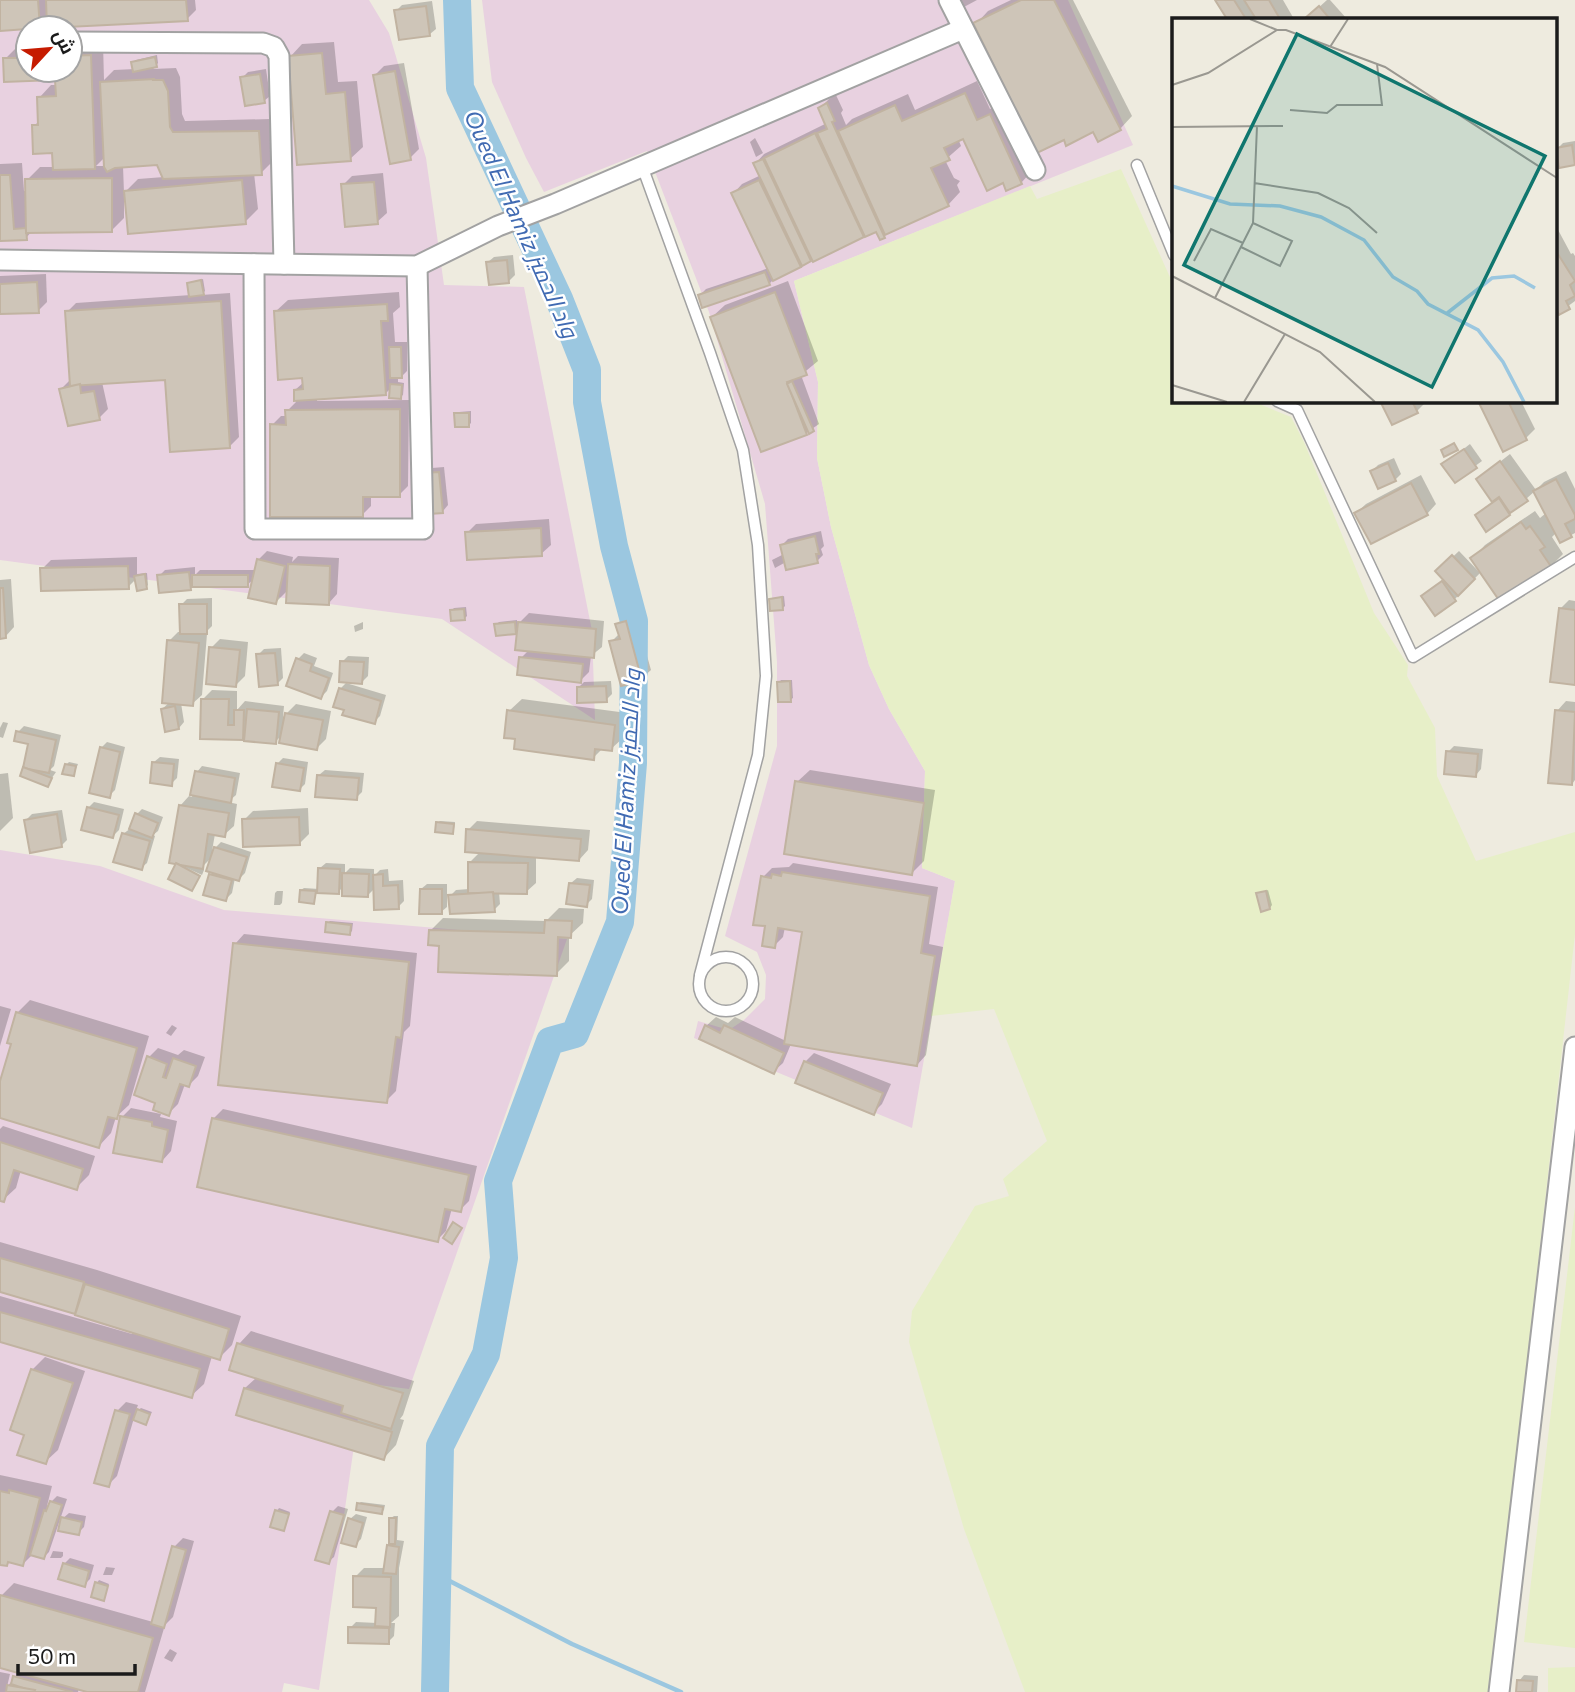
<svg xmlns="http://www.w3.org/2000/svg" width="1575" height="1692" viewBox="0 0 1575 1692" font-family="Commissioner,Cairo,sans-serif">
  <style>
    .industrial { fill: #e8d1e0; fill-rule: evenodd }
    .farmland { fill: #e7efc8 }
    .shadow { fill: #0003; fill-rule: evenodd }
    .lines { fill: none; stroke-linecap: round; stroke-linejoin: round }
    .stream { stroke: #9bc7e0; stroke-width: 4.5 }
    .river { stroke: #9bc7e0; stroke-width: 28 }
    .building { fill: #cec5b8; stroke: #c1b3a1; stroke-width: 2 }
    .service-casing { stroke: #a2a2a2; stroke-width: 13 }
    .minor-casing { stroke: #a2a2a2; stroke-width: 23 }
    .service { stroke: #fff; stroke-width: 10 }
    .minor { stroke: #fff; stroke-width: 19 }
    .labels { text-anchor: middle; stroke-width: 5; stroke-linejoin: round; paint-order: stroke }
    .water-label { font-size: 23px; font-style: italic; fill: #406ab2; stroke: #fff }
    .inset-river { fill: none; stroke: #9bc7e0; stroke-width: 3.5 }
    .inset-road { fill: none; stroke: #9a9891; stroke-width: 2 }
    .view { fill: #0f766e; fill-opacity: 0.15; stroke: #0f766e; stroke-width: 3.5 }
    .inset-edge { fill: none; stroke: #1b1b1b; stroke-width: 3.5 }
  </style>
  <rect width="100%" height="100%" fill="#eeebdf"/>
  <g class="industrial">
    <path d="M0,0h369l20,33 37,125 18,127 80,2 68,344 3,89 -153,-101 -442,-59zM28,28h42v42h-42z"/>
    <polygon points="482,0 1068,0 1133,145 794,281 818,382 817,458 831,527 869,665 889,709 925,771 922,868 955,881 912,1128 694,1038 698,1021 729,1030 744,1020 765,999 766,975 757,952 725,936 777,746 777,662 765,504 709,312 647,151 544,192 526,158 492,82"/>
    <polygon points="0,850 100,866 224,910 567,939 409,1389 363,1383 319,1690 284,1683 282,1692 0,1692"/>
  </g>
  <g class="farmland">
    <polygon points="1121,169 1174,286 1174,401 1252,401 1291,417 1304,442 1374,613 1408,665 1407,676 1435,728 1437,776 1476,861 1575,832 1575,934 1490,1692 1025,1692 964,1529 909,1342 912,1311 975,1206 1009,1196 1003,1179 1047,1141 994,1009 931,1016 955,881 922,868 925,771 889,709 869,665 831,527 817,458 818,382 794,281 1030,186 1037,199"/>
    <polygon points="1575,1207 1575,1648 1524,1642"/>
    <polygon points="1575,1667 1575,1692 1548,1692 1548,1668"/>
  </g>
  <g class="shadow">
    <polygon points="0,0 195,0 196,10 187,19 49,18 39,27 0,30"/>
    <polygon points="960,0 977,0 964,7"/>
    <polygon points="1011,0 1073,0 1132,116 1120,129 1094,130 976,24 988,11"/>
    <polygon points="1217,0 1283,0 1294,19 1258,19 1256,17 1254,19 1229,19"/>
    <polygon points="1327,0 1330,0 1347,19 1306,19"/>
    <polygon points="432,1 436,29 430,34 396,11 402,5"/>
    <polygon points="334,42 338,82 357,81 363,147 350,159 290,57 302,44"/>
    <path d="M103,43l1,37 10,-10 21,-1 -2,-7 3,-2 21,-5 1,8 -5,6 23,-1 4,9 2,37 3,7 86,-2 3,41 -13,13h-7l4,36 -13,13 -121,-20v16l-12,12 -80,1 -6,7 -26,2v-76l22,-1 2,28h3v-11l13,-13h15l-1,-16 -20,-25 6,-6 -1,-22 12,-13h6v-6l-52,2v-22l12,-12 11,-1v24h42v-25zM105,157l1,9h-10zM158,164l6,13 -26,2 -14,14 -1,-27z"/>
    <polygon points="404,63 419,149 410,158 375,75 384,66"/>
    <polygon points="266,69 270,96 264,101 242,78 248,72"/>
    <polygon points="977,81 990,109 1003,103 1033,170 1021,183 1004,181 964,137 959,141 961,146 945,160 954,178 960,181 957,185 960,192 948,205 889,231 884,236 877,230 865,234 813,258 775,278 769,284 700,295 706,289 769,268 733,194 742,184 761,175 755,164 764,154 827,123 820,108 829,99 836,95 843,110 841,113 846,125 852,119 908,94 915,110"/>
    <polygon points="755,138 763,153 756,157 750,142"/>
    <polygon points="1575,141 1575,164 1557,149 1563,143"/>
    <polygon points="383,173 387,213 377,222 343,185 352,176"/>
    <polygon points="1556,226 1571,254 1573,253 1575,256 1575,301 1560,312 1556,305"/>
    <polygon points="513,255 515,275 509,281 488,262 494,257"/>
    <polygon points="46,274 47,302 38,311 0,313 0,276"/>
    <polygon points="203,279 205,291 201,295 230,293 239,437 230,446 167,378 102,382 108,409 99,418 61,389 70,380 67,312 76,303 191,295 189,283"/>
    <polygon points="788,281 818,361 801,375 819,424 806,433 712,317 725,305"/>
    <polygon points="399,292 400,307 393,313 395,342 407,342 407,371 401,377 398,377 398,382 404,383 403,395 400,397 392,387 385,394 317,398 317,401 409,400 408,486 399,495 371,495 371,506 362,515 272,425 281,416 287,416 287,411 296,402 295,390 304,382 275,312 288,300"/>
    <polygon points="1382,401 1425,401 1426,402 1417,411 1393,423"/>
    <polygon points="1480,401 1521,401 1535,429 1526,438 1504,449"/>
    <polygon points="471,411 471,423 469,425 456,414 459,412"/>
    <polygon points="1470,444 1482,461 1455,481 1444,464"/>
    <polygon points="1510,454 1536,490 1544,482 1566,471 1575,489 1575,533 1560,541 1556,533 1552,537 1563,554 1551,566 1473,558 1485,545 1535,511 1540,518 1546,513 1535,491 1509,514 1477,515 1494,502 1478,479"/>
    <polygon points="1394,458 1401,474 1395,480 1372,471 1378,465"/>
    <polygon points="444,467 448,505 443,511 426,474 432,468"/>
    <polygon points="1421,475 1436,504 1427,514 1356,513 1366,504"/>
    <polygon points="549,519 551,545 541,554 467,533 476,524"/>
    <polygon points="821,531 824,546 821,549 823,555 817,561 786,562 775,568 772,560 784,554 782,545 788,539"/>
    <polygon points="267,551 293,557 292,562 298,556 339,558 337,594 328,604 288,590 276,602 254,579 247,585 194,585 190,589 159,576 165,570 195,567 195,575 200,570 256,570 258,560"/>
    <polygon points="1459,551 1480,573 1455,599 1435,613 1429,591 1445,579 1438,571"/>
    <polygon points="137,557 137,574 147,573 148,585 146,587 137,578 128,587 42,569 51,560"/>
    <polygon points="11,579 14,627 5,637 0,637 0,580"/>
    <polygon points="784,596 785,606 783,608 770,599"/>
    <polygon points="212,598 212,626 204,634 207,634 202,695 192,704 181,703 184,722 179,728 162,709 170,702 169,641 178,632 182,632 181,605 187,599"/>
    <polygon points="1569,600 1575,601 1575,683 1560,609"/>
    <polygon points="466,607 467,616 464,619 452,610 454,608"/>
    <polygon points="529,613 604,621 602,647 591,656 589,672 580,681 521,658 529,650 519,629 515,632 496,625 499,622 517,620 517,625"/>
    <polygon points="635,613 651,670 641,679 611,642 620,633 617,624 627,615"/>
    <polygon points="363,622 363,629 355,632 354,626"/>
    <polygon points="220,639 248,642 245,676 236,685 211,648"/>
    <polygon points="281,648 283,678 277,684 258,655 264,649"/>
    <polygon points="304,653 317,658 314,666 333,673 327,691 321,697 298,659"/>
    <polygon points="348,656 369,657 368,676 362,682 342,662"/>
    <polygon points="781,680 792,680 793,698 790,700 779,683"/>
    <polygon points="611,681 612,694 606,700 578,688 584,682"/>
    <polygon points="346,683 386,695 380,716 374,722 346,709 340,689"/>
    <polygon points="212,690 237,691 237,710 245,701 284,706 283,717 296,704 331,711 326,739 317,748 282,735 275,742 246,735 243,739 202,738 203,699"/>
    <polygon points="522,699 627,713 624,737 611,749 603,748 593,758 517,738 509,711"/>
    <polygon points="1566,701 1575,702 1575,780 1572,784 1557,711"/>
    <polygon points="3,722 8,723 3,738 0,737 0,728"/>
    <polygon points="24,726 61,735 54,766 50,770 56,772 47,785 22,775 30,743 18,732"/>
    <polygon points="107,742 125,747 115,790 109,796 101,748"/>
    <polygon points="1454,746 1483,749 1481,769 1476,775 1448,752"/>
    <polygon points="160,757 179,759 177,778 171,784 154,762"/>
    <polygon points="283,758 308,762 305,784 300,789 277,764"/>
    <polygon points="69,762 78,764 74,774 66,765"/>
    <polygon points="202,766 240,773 236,795 228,802 237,804 234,826 224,835 215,834 212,851 221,842 251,852 245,873 239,879 235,878 232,893 226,899 210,875 214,871 213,856 201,868 204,870 202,875 178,864 180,806 189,796 192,797 197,772"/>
    <polygon points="325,770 364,773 362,792 356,798 319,775"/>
    <polygon points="810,770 935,790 924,861 912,873 797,782"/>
    <polygon points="8,773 13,818 0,831 0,774"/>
    <polygon points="94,802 124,809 119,830 113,836 88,808"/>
    <polygon points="308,808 309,834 300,843 244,820 253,811"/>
    <polygon points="142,809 163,817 158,831 153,835 155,836 147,863 141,868 123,834 131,828 137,814"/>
    <polygon points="62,810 67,840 61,846 26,820 32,814"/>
    <polygon points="440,821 455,822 454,829 452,832 437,823"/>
    <polygon points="477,821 590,830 588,850 579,860 536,856 536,883 526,892 499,892 500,904 494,910 450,896 456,890 469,889 470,862 481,851 468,830"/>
    <polygon points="326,863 345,864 345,873 350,868 374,869 374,876 380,870 388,869 389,881 403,880 404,901 398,907 375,888 368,895 344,886 338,892 317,891 314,902 301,890 304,888 319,889 320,868"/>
    <polygon points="793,863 938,887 929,944 943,947 926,1055 917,1065 791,1044 783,1063 773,1072 706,1026 716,1017 728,1023 735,1017 786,1041 804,930 785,927 783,937 774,946 767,925 763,877 772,868 789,867"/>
    <polygon points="577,878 594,880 592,899 586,905 571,883"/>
    <polygon points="427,884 447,884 447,907 441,912 421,889"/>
    <polygon points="1268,890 1272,905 1270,908 1258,894"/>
    <polygon points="277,891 283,891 282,903 280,905 274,905 275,893"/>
    <polygon points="559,908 584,909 583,923 569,936 569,961 556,974 441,944 430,931 443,918 546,921"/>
    <polygon points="330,921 353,923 352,931 350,933 327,923"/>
    <polygon points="244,934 417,953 410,1026 404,1032 396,1091 386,1101 235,944"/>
    <polygon points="30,1000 149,1036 129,1105 116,1117 111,1133 99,1146 0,1116 0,1088 13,1043 17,1013"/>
    <polygon points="0,1006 11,1009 0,1046"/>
    <polygon points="172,1025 177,1028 171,1036 166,1033"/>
    <polygon points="158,1048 178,1055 184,1050 205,1057 198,1076 189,1085 185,1084 178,1104 168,1114 157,1102 149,1057"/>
    <polygon points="814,1053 891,1084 882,1104 873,1113 805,1062"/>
    <polygon points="131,1108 161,1114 160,1117 177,1121 171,1151 162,1161 122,1117"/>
    <polygon points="223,1109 477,1166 469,1201 460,1210 452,1208 446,1231 437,1240 214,1118"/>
    <polygon points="3,1126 95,1156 89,1175 76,1188 21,1170 16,1188 3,1200 0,1199 0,1129"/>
    <polygon points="0,1242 97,1270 241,1316 232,1345 219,1358 212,1356 204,1384 191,1396 0,1340 0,1296 132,1334 133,1331 0,1291"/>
    <polygon points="251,1331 414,1381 403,1415 400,1419 404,1420 396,1445 384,1458 245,1388 257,1377 239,1344"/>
    <polygon points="45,1357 85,1371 58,1450 45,1462 27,1434 32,1370"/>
    <polygon points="126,1402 138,1405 135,1413 141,1408 152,1412 146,1423 134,1418 117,1476 108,1485 117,1411"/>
    <polygon points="0,1475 52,1486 47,1506 57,1496 67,1499 49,1552 44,1557 33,1554 23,1564 10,1561 6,1564 0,1563"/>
    <polygon points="361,1502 385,1505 384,1510 382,1512 358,1504"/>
    <polygon points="338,1506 348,1509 334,1557 328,1562 332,1512"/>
    <polygon points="279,1508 290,1512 283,1529 277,1511"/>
    <polygon points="69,1513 86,1516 84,1527 78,1533 61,1520"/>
    <polygon points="356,1514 367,1517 361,1539 355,1545 350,1519"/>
    <polygon points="394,1516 398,1516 397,1540 404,1541 399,1568 399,1616 391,1623 395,1623 394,1636 388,1642 350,1628 356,1622 377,1623 377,1606 355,1577 364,1568 386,1568 388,1546 391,1544 391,1518"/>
    <polygon points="183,1538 194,1541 173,1617 165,1625 145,1692 94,1692 79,1688 78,1692 0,1692 0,1672 10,1674 7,1687 20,1671 0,1666 0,1600 1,1596 14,1583 153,1622 174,1547"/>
    <polygon points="53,1551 63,1552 63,1556 61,1558 50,1558"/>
    <polygon points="70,1558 94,1565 90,1579 84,1585 64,1564"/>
    <polygon points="106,1567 115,1568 112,1575 103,1575"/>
    <polygon points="99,1580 109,1584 103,1599 97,1583"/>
    <polygon points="170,1649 177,1653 172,1662 164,1658"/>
    <polygon points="1524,1675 1538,1676 1537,1692 1518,1692 1519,1681"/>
  </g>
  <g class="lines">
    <polyline class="stream" points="436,1574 572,1644 681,1692"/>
    <polyline class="river" points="435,1692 440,1446 486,1354 504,1258 498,1181 550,1041 575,1034 620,922 633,763 634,621 614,546 587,402 587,370 559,299 460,88 457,0"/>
  </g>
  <g class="building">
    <polygon points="0,0 38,0 40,28 0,31"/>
    <polygon points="46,0 186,0 188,21 47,28"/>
    <polygon points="1021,0 1054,0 1121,130 1098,142 1093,132 1066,146 1064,140 1037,153 973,23"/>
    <polygon points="1215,0 1234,0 1246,19 1227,19"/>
    <polygon points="1244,0 1269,0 1280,19 1256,19"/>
    <polygon points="426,6 430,36 399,40 394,10"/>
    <polygon points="1319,6 1330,19 1304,19"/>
    <polygon points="322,53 326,94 345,92 351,161 297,165 288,56"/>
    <polygon points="91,55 95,169 53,170 52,153 33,154 32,125 38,125 37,97 56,96 55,80 4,82 3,58 28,58 28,70 70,70 70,56"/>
    <polygon points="155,57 157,67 133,72 131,62"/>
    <polygon points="395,71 411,160 390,164 373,75"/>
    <polygon points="260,74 265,103 245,106 240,77"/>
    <polygon points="155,79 152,80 163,80 168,91 170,127 173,132 259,131 262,175 163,179 157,165 115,168 107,172 104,167 100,82"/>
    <polygon points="965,93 977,120 990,114 1022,184 1006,191 1003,183 987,191 963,139 944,148 950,160 931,168 949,206 885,235 838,131 895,105 902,121"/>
    <polygon points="827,103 835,121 832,122 885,238 880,240 876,232 865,237 817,133 827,129 818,108"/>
    <polygon points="815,133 864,237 813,262 764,158"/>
    <polygon points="1572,145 1575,165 1559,168 1556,148"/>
    <polygon points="763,159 811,261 802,266 753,163"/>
    <polygon points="0,175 10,175 14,229 26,228 27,240 0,241"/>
    <polygon points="112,178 112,232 26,233 25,179"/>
    <polygon points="242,180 246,224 128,234 124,191"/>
    <polygon points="759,180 801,267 773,281 731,193"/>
    <polygon points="374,182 378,224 345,227 341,184"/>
    <polygon points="1556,251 1575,281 1570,285 1575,296 1566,301 1570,309 1559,315 1556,309"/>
    <polygon points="507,260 509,283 489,285 486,262"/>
    <polygon points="765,272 770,285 702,308 698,295"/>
    <polygon points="201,280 204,295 189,297 187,283"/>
    <polygon points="37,282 39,313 0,314 0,284"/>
    <polygon points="775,292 807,375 787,382 807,435 761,452 710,317"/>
    <polygon points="221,301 230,448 170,452 165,380 70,386 65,311"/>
    <polygon points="387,304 388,321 381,321 386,395 294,401 294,390 303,389 302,378 278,380 274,311"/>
    <polygon points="389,347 401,347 402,378 390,378"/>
    <polygon points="792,381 814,431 809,434 787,384"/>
    <polygon points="80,384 81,393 94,391 100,420 68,426 59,389"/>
    <polygon points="390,384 402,385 401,399 389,398"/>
    <polygon points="1380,401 1412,401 1418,413 1392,425"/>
    <polygon points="1478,401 1508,401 1527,440 1503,452"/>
    <polygon points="400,409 400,497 363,497 363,517 270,517 270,424 286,425 285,410"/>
    <polygon points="454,413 469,413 469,427 455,427"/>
    <polygon points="1454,443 1458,450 1444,457 1441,450"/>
    <polygon points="1464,449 1477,468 1455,483 1441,464"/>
    <polygon points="1500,461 1528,501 1510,513 1499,497 1492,502 1476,479"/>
    <polygon points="1388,463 1396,481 1378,489 1370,471"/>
    <polygon points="439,472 443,513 429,514 424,473"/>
    <polygon points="1556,479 1575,515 1575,519 1565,524 1572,537 1560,543 1533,491"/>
    <polygon points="1411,483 1428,515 1371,544 1354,513"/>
    <polygon points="1499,498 1510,515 1486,532 1475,515"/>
    <polygon points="1521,522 1526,529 1530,526 1545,547 1540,550 1552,568 1501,603 1470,558"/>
    <polygon points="541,528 542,556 467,560 465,532"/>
    <polygon points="815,536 819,554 816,554 818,563 786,570 780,545"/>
    <polygon points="1452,555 1475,579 1458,596 1435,571"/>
    <polygon points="257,559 285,566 276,604 248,598"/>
    <polygon points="288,564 330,566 329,605 286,603"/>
    <polygon points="128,566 129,589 41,591 40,568"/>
    <polygon points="189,572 191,590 159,593 157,575"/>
    <polygon points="145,574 147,589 137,591 134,576"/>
    <rect x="192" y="575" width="56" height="12"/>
    <polygon points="1442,581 1456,601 1435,616 1421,596"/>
    <polygon points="0,588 3,588 6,638 0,639"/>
    <polygon points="782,597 783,610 770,611 769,599"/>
    <polygon points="179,604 207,604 207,634 180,634"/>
    <polygon points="1559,608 1575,610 1575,685 1550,682"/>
    <polygon points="464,609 465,620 451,621 450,610"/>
    <polygon points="626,621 642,681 621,686 609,641 620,639 615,624"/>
    <polygon points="515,622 516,634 496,636 494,624"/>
    <polygon points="518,622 596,629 594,658 515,650"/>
    <polygon points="167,640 199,643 193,706 162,703"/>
    <polygon points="209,647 240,650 236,687 206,684"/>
    <polygon points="275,653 278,685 259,687 256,654"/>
    <polygon points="519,657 583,664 581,683 517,675"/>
    <polygon points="296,658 312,664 310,671 329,678 321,699 286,686"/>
    <polygon points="340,661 364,662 362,684 339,682"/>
    <polygon points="790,681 791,702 778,702 777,682"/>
    <polygon points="606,686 607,702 577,703 577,687"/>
    <polygon points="339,688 381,701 375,724 342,715 344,710 333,707"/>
    <polygon points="201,699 229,699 228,725 234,725 234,710 244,710 243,740 200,739"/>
    <polygon points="175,706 179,729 165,732 161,709"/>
    <polygon points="247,709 279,712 276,744 244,741"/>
    <polygon points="507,710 615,725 612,751 595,749 594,760 514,749 515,739 504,738"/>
    <polygon points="1555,710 1575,712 1572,785 1548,783"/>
    <polygon points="285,713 323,720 317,750 279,743"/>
    <polygon points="16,731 56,740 49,773 23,768 28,744 14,741"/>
    <polygon points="100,747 120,752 110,798 89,793"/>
    <polygon points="1446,751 1478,754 1476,777 1444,774"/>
    <polygon points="152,762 174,764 172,786 150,783"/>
    <polygon points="276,763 304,768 300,791 272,787"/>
    <polygon points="65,764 76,766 74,776 62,774"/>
    <polygon points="23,767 52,778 48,787 20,776"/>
    <polygon points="195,771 235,778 231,803 190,795"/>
    <polygon points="317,775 359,778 357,800 315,797"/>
    <polygon points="795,781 924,803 912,875 784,854"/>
    <polygon points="179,805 229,813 225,837 208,834 203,869 169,863"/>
    <polygon points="87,807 119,815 113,838 81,830"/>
    <polygon points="135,813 158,823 152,838 129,829"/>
    <polygon points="57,814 62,847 30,853 24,820"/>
    <polygon points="299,817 300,845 243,847 242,819"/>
    <polygon points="436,822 454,824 453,834 435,832"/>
    <polygon points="466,829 581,839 579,861 465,852"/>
    <polygon points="122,833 150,841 142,870 113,862"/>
    <polygon points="214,847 247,857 239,881 206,871"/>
    <polygon points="468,862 528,863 527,894 468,893"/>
    <polygon points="176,863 200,876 192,891 168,879"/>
    <polygon points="318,868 340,869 339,894 317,893"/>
    <polygon points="782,872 930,896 921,953 935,956 917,1066 784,1044 802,932 778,928 775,948 762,946 765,926 753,925 761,876 771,878 772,874 781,876"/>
    <polygon points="342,873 369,874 368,897 342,896"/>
    <polygon points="209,874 232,880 226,901 203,895"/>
    <polygon points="383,874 383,886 398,885 399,909 374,910 373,875"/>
    <polygon points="569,883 590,885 587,907 566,904"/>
    <polygon points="420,889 442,889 442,914 419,914"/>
    <polygon points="300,890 316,891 314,904 299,902"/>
    <polygon points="1266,891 1270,909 1261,912 1256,893"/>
    <polygon points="493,892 495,912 450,914 448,895"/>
    <polygon points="545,920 572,921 571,938 558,937 557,976 438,972 439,946 428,945 429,930 544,933"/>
    <polygon points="326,922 351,925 350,935 325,932"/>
    <polygon points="233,943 409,962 401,1038 396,1037 387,1103 218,1085"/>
    <polygon points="16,1012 137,1048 117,1119 108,1117 99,1148 0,1118 0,1081 11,1044 7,1043"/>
    <polygon points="705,1025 720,1033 724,1025 784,1053 774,1074 699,1039"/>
    <polygon points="147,1056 167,1064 163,1077 166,1078 173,1058 196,1066 189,1087 180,1084 169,1116 153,1110 155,1103 134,1095"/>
    <polygon points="804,1061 883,1093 874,1115 795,1083"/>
    <polygon points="120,1116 152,1122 152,1126 168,1130 162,1162 113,1153"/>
    <polygon points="212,1118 469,1175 461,1212 445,1209 438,1242 197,1187"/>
    <polygon points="0,1142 83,1169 77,1190 14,1170 4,1202 0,1201"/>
    <polygon points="453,1222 462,1228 452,1244 443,1238"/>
    <polygon points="0,1258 84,1282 75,1314 0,1292"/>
    <polygon points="85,1284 229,1329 220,1360 75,1315"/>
    <polygon points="0,1312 200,1369 192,1398 0,1342"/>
    <polygon points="237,1343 403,1393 391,1429 341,1413 343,1406 229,1370"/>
    <polygon points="31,1369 73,1383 46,1464 17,1455 24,1435 10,1430"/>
    <polygon points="244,1388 392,1432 384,1460 236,1415"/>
    <polygon points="137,1409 150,1414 146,1425 133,1420"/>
    <polygon points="115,1410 130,1414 109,1487 94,1483"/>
    <polygon points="9,1490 40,1498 23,1566 8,1562 7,1566 0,1565 0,1491 9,1493"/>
    <polygon points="50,1501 62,1505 44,1559 30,1555 44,1510 46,1511"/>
    <polygon points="357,1503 383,1507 382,1514 356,1510"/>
    <polygon points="275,1510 289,1514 284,1531 270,1527"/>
    <polygon points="330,1511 344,1515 329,1564 315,1560"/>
    <polygon points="61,1517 82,1522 79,1535 58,1531"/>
    <polygon points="348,1518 363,1523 356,1547 341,1543"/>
    <polygon points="389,1518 396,1518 395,1544 389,1544"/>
    <polygon points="387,1545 399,1547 396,1574 383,1573"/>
    <polygon points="172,1546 186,1550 164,1628 151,1624"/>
    <polygon points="63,1563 89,1571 85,1587 58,1579"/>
    <polygon points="353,1576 391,1577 390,1627 375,1626 376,1608 353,1607"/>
    <polygon points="95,1582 108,1586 104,1601 91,1597"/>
    <polygon points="0,1595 153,1638 138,1692 87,1692 0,1668"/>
    <polygon points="348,1627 389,1628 389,1644 348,1643"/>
    <polygon points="13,1676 73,1692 35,1692 11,1684"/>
    <polygon points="1517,1680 1533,1681 1532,1692 1516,1692"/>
    <polygon points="7,1685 35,1690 34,1692 6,1692"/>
  </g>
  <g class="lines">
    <g class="service-casing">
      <g id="service">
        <polyline points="1137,165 1174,255"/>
        <polyline points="642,166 710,353 743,450 758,545 766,676 758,755 700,975"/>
        <polyline points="1277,401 1297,410 1413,657 1575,557"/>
        <circle cx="726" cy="984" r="27"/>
      </g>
    </g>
    <g class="minor-casing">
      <g id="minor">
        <polyline points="949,0 1035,170"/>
        <polyline points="70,42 263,43 274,47 279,56 284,264"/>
        <polyline points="0,260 417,266 498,226 555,204 963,29"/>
        <polyline points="254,264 255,529 423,529 417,266"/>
        <polyline points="1499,1692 1575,1047"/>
      </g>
    </g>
    <use href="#service" class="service"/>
    <use href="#minor" class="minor"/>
  </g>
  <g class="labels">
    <g class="water-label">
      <text transform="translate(521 224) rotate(66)" y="8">Oued El Hamiz واد الحميز</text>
      <text transform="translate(626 792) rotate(-87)" y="8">Oued El Hamiz واد الحميز</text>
    </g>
  </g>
  <g transform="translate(1172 18)">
    <rect width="385" height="385" fill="#eeebdf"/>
    <path class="inset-river" d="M0,168l58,18 50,2 41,11 43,23 29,37 24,14 11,13 50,26 25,32 21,40M274,296l46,-36 22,-2 21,12"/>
    <path class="inset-road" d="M78,1l27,11M158,29l18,-28M0,67l36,-12 69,-43h9l99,37 172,111M118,92l37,3 10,-8h45l-5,-41M0,109l111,-1M82,165l64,10 31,15 28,25M69,229l39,19 12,-25 -39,-18M22,243l17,-32 32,14M0,258l148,76 55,50M43,280l38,-75 4,-97M0,367l55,17M72,384l41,-68"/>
    <path class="view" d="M125,16l248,122 -113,231 -248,-122z"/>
    <rect width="385" height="385" class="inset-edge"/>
  </g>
  <g transform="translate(49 49) rotate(64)"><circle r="33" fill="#ffffff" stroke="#a4a4a4" stroke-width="2"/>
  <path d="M0-5L12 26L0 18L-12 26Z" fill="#c61b00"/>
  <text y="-10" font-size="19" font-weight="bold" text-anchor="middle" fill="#1b1b1b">ش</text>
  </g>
  <path d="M18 1664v10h117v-10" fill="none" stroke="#1b1b1b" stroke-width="3.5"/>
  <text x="28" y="1664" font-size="21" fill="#1b1b1b" stroke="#ffffff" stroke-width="5" paint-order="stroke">50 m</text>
</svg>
